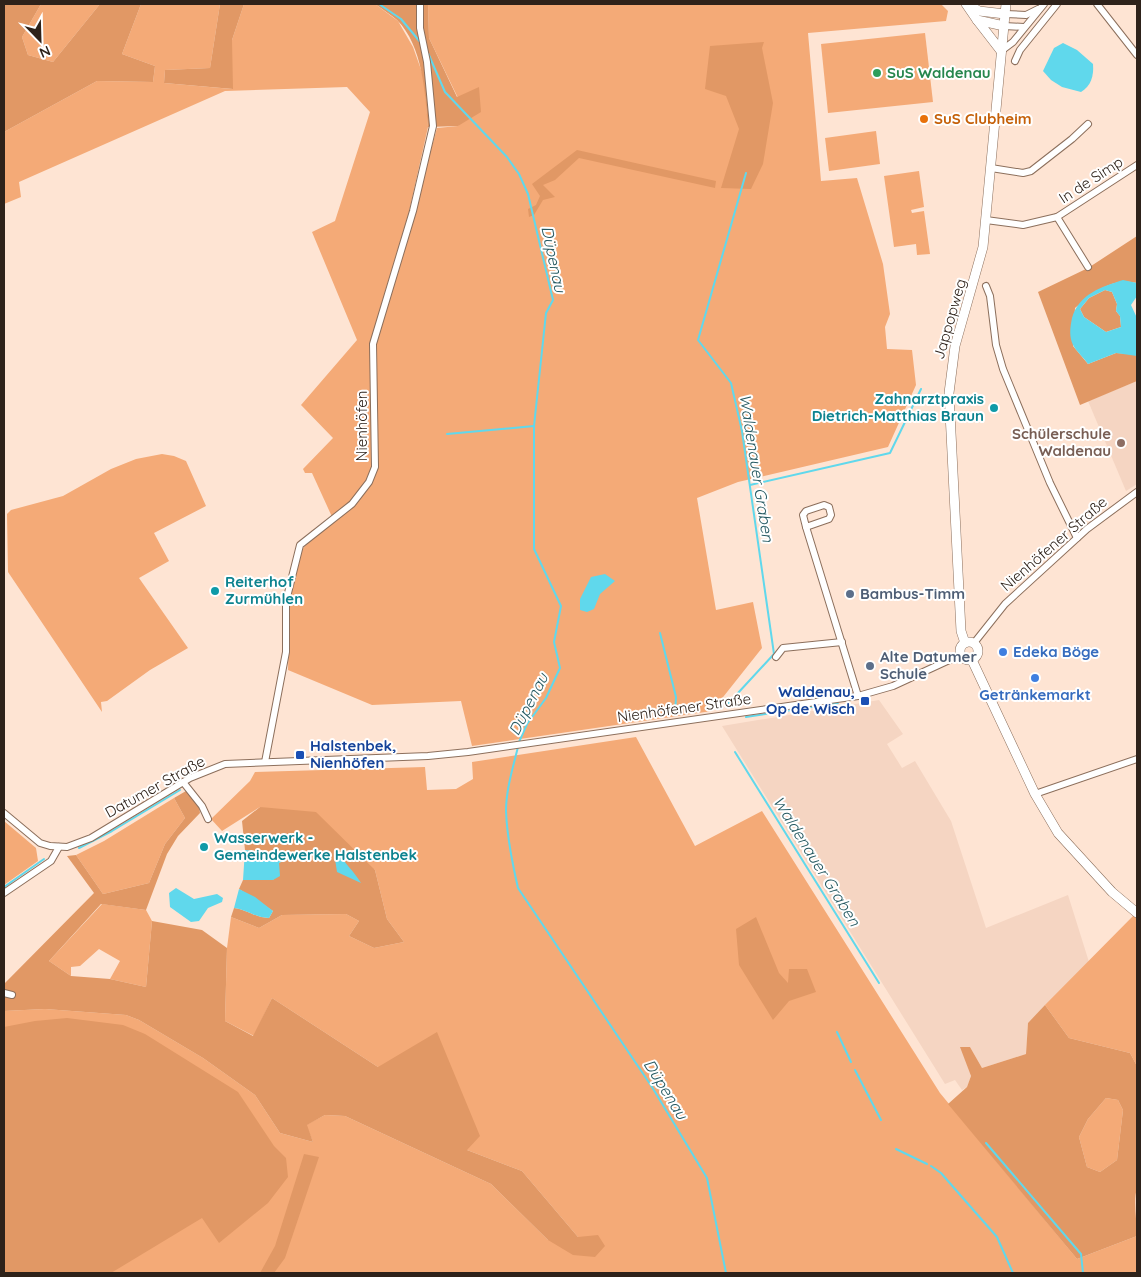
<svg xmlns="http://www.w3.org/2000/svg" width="1141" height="1277" viewBox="0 0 1141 1277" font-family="Quicksand,sans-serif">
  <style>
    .built { fill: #f5d5c2 }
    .green { fill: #f4aa77 }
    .forest { fill: #e19865; fill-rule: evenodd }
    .water { fill: #60d8ec; fill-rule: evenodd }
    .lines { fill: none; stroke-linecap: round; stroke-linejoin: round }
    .stream { stroke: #60d8ec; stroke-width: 2 }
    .street-casing { stroke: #8c6f5c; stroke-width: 8 }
    .secondary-casing { stroke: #8c6f5c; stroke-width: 10 }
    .street { stroke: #fff; stroke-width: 6 }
    .secondary { stroke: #fff; stroke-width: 9 }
    .leisure-dot { fill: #2e9e5b; stroke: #fff; stroke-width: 2 }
    .food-dot { fill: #e8710a; stroke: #fff; stroke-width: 2 }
    .culture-dot { fill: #0f9aa8; stroke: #fff; stroke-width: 2 }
    .education-dot { fill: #8d6e63; stroke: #fff; stroke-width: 2 }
    .service-dot { fill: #5c6f8a; stroke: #fff; stroke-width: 2 }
    .shop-dot { fill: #3f7fe0; stroke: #fff; stroke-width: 2 }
    .transit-dot { fill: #1a4fb4; stroke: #fff; stroke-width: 2 }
    .labels { text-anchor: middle; stroke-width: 4; stroke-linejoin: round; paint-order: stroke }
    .leisure-label { font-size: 15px; font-weight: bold; fill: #27864d; stroke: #fff; text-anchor: start }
    .food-label { font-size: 15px; font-weight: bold; fill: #c56008; stroke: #fff; text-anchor: start }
    .street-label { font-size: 15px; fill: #2e221a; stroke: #fff }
    .culture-label { font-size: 15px; font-weight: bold; fill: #0d838f; stroke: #fff; text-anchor: start }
    .education-label { font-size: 15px; font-weight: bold; fill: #785e54; stroke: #fff; text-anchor: end }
    .service-label { font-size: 15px; font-weight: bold; fill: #4e5e75; stroke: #fff; text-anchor: start }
    .shop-label { font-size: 15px; font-weight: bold; fill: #366cbe; stroke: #fff; text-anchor: start }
    .transit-label { font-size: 15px; font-weight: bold; fill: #164399; stroke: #fff; text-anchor: end }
    .water-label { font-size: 16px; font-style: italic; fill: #255961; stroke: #fff }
  </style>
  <rect width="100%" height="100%" fill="#fee4d3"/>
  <g class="built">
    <polygon points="1137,381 1137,484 1126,491 1088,401"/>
    <polygon points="879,700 903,734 887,744 902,768 915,761 951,821 986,928 1068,895 1089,962 1028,1023 1026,1054 982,1068 970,1047 961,1047 971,1076 967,1087 962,1090 955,1080 945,1084 722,726"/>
  </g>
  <g class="green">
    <polygon points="41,4 100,4 53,62 28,55 22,37"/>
    <polygon points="141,4 220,4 210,68 165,70 164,83 232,89 232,40 244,4 375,4 398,21 413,47 424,78 428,127 409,212 382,302 388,304 437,128 458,126 479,88 458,98 429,38 428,4 941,4 948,11 946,21 808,33 821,181 857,178 883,264 890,314 885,327 887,349 912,350 916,385 888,447 738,482 697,498 716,610 753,602 762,648 712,711 472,746 461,701 372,705 288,670 290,602 297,556 314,535 311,531 333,519 312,473 305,473 303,469 333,438 301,405 357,340 312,232 335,221 370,112 347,87 225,91 19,182 21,197 4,204 4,132 97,81 153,82 155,66 122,54"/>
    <polygon points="925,33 933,102 828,113 821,44"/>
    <polygon points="876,131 880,164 829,171 825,138"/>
    <polygon points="919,171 924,207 911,210 912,213 924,211 930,254 917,255 916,244 894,247 884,176"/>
    <polygon points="162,454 174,456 186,461 206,506 154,533 169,561 139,578 188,648 150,670 107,701 101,702 102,712 8,572 7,514 11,510 63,496 111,469 136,459"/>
    <polygon points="636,737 695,846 762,811 940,1093 1077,1259 1137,1236 1137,1273 4,1273 4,1011 45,1009 126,1015 139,1020 203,1058 255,1095 280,1133 313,1142 306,1125 325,1115 345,1116 491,1184 548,1240 578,1237 522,1171 467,1150 378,1067 272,998 254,1036 225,1021 227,948 231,917 259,928 282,915 346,914 359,921 349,936 374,948 404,942 387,919 375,870 260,807 222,831 211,819 250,781 255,772 425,767 427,790 456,789 473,779 472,762"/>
    <polygon points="174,798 185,818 165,844 149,883 103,894 76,855 104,841"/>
    <polygon points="4,821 36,848 38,861 4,885"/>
    <polygon points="102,904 146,910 152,921 146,987 110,979 120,961 99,949 80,966 71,967 71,976 49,961"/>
    <polygon points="1135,914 1137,916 1137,1066 1130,1053 1069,1038 1045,1005"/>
    <polygon points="1106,1098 1118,1100 1123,1110 1117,1160 1100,1172 1087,1167 1079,1137 1088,1119"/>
  </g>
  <g class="forest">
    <polygon points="4,4 41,4 22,37 28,55 53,62 100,4 141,4 122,54 155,66 153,82 97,81 4,132"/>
    <polygon points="220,4 244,4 232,40 233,89 164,83 165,70 210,68"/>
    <path d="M375,4h53l1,34 28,59 22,-10 2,25 -23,14 -30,1c-3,-34 -5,-81 -31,-107 -7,-6 -15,-11 -22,-16z"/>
    <polygon points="764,42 762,48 773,103 763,164 751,189 721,188 739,129 726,96 705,89 710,46"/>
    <polygon points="577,150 716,181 715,188 579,158 555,180 543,185 555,197 543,200 534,215 529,217 528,209 536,205 540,196 532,184"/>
    <path d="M1137,236v47c-26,-6 -42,9 -62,25l-2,38 15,18 28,-11 19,1 2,2v25l-57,24 -42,-113 50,-24z"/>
    <polygon points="1105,290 1112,292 1117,304 1116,311 1120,316 1121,327 1106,332 1084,317 1080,309 1089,298"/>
    <polygon points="186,791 199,806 200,813 178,836 167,854 146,910 101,904 49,961 71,976 110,979 146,987 152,921 202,930 227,948 225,1021 253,1036 272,998 378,1067 437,1032 480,1136 467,1150 522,1171 578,1237 598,1235 605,1246 595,1257 573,1255 548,1240 491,1184 345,1116 325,1115 307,1125 313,1142 280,1133 255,1095 203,1058 139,1020 126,1015 45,1009 4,1011 4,984 94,893 67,856 76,855 103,894 149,883 165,844 185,818 174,798"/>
    <path d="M260,807l56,5 59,58 12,49 17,23 -30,6 -25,-12 10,-15 -13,-7 -64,1 -23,13 -28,-11 3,-9c14,2 22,10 35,10l4,-7 -34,-22 4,-9h30l6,-17 13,-8 -47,-5 -3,-29z"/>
    <polygon points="756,917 779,973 788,983 789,969 807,969 816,992 789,1001 773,1020 739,965 736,929"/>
    <path d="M1045,1005l24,33 61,15 7,13v122c-4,13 0,33 0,48l-60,23 -129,-155 19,-17 4,-11 -11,-29h10l12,21 44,-14 2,-31zM1106,1098l12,2 5,10 -6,50 -17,12 -13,-5 -8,-30 9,-18z"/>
    <polygon points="67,1018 123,1025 145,1034 238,1092 274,1146 286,1158 288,1177 268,1203 219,1243 202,1218 111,1273 4,1273 4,1027 35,1021"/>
    <polygon points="304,1154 319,1157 285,1258 274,1273 260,1273 275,1246"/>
  </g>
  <g class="water">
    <path d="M1063,43l14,7 16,14c1,12 -2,22 -12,28l-19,-5 -11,-7 -8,-9 11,-23z"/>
    <path d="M1123,280l14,3v13l-6,9 6,13v38l-21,-3 -28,11c-4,-6 -12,-13 -15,-19 -4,-9 -3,-17 -1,-27 7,-24 29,-31 51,-38zM1105,290l7,2 5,12 -1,7 4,5 1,11 -15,5 -22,-15 -4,-8 9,-11z"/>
    <polygon points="605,574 615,581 600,594 594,609 587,612 580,610 580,599 591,577"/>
    <polygon points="245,850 294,856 279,863 280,876 273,880 243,880"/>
    <path d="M338,852c6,11 16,19 23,31l-24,-11 -2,-13z"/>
    <polygon points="176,888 194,899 217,894 223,898 222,902 208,908 199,921 191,922 170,907 169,893"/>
    <path d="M239,889l16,8 18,14 -4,7c-13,0 -21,-8 -35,-10z"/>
  </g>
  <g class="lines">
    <g class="stream">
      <polyline points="379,4 401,19 421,43"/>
      <polyline points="428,53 445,92 507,157 519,174 528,194 553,300 546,313 534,426 534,549 561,606 554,642 560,668 546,698 527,724 519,742"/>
      <polyline points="447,434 534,426"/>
      <polyline points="750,485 890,453 921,389"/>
      <polyline points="660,633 676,697 675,713"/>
      <polyline points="726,706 774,654 742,431 731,383 698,340 746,173"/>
      <polyline points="746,717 838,703"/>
      <path d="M518,747c-5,20 -12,43 -12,64 1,26 6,51 12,77l134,199 55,91 19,95"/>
      <polyline points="735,752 879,983"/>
      <polyline points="79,848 112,831 180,790"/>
      <polyline points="4,887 44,859"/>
      <polyline points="837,1032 851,1062"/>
      <polyline points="855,1070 881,1120"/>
      <polyline points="986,1143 1081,1254 1083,1273"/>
      <polyline points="896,1149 927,1164"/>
      <polyline points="931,1166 941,1173 997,1237 1013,1273"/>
    </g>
    <g class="street-casing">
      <g id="street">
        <polyline points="1097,4 1137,55"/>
        <polyline points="1005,14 1026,15 1038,9"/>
        <polyline points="1004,26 1024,27"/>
        <polyline points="1001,51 1013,42 1044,4"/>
        <polyline points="1015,61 1020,50 1057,4"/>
        <polyline points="991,168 1023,173 1031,171 1072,139 1088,124"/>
        <polyline points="1057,217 1088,267"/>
        <polyline points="986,220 1023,225 1057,217 1137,165"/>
        <polyline points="986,286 990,296 996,345 1003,369 1050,483 1077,538"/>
        <polygon points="824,505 829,507 831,515 829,519 806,527 803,515 806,511"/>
        <polyline points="806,527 858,696"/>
        <polyline points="974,643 1005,604 1087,529 1137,492"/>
        <polyline points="776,657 783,648 842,642"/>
        <polyline points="265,762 286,652 286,601 300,545 352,504 369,482 375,467 373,344 413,211 433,126 427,62 420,28 420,4"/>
        <polyline points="183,782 202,806 208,819"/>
        <polyline points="1035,794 1137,759"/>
        <polyline points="4,813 40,843 50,846 67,847 91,838 190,778 225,764 428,756 468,752 858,696 893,686 960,655"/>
        <polyline points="4,893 51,861 59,847"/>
        <polyline points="4,993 12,995"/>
      </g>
    </g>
    <g class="secondary-casing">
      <g id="secondary">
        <polyline points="966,4 977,20 1004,26"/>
        <polyline points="967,4 979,11 1005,14"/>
        <polyline points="977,20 1001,51"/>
        <circle cx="969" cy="651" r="9"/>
        <polyline points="965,643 961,631 949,393 955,346 983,247 1006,4"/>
        <polyline points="972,660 1035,794 1058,833 1112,892 1137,913"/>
      </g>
    </g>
    <use href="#street" class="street"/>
    <use href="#secondary" class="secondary"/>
  </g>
  <circle class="leisure-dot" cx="877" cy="73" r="5"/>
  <circle class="food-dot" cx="924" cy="119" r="5"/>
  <g class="culture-dot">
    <circle cx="994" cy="408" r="5"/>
    <circle cx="215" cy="591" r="5"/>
    <circle cx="204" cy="847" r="5"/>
  </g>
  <circle class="education-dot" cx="1121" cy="443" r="5"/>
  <g class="service-dot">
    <circle cx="850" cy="594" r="5"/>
    <circle cx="870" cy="666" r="5"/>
  </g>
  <g class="shop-dot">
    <circle cx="1003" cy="652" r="5"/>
    <circle cx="1035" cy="678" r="5"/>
  </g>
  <g class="transit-dot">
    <rect x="860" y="696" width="10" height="10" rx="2.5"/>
    <rect x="295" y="750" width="10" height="10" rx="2.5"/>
  </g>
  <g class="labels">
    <g class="leisure-label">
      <text x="887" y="78">SuS Waldenau</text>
    </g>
    <g class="food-label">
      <text x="934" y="124">SuS Clubheim</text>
    </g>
    <g class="street-label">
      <text transform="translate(1091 180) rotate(-33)" y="5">In de Simp</text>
      <text transform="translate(950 319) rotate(-74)" y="5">Jappopweg</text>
      <text transform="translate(362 426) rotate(-90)" y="5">Nienhöfen</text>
      <text transform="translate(1054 544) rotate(-41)" y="5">Nienhöfener Straße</text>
      <text transform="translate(684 708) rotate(-8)" y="5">Nienhöfener Straße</text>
      <text transform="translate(155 787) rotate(-29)" y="5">Datumer Straße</text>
    </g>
    <g class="culture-label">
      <text x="984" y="404" text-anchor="end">Zahnarztpraxis<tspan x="984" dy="17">Dietrich-Matthias Braun</tspan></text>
      <text x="225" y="587">Reiterhof<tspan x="225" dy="17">Zurmühlen</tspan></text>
      <text x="214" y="843">Wasserwerk -<tspan x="214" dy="17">Gemeindewerke Halstenbek</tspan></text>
    </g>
    <g class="education-label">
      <text x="1111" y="439">Schülerschule<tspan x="1111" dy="17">Waldenau</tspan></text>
    </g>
    <g class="service-label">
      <text x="860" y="599">Bambus-Timm</text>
      <text x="880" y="662">Alte Datumer<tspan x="880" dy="17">Schule</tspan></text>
    </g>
    <g class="shop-label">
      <text x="1013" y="657">Edeka Böge</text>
      <text x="1035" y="700" text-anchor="middle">Getränkemarkt</text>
    </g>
    <g class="transit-label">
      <text x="855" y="697">Waldenau,<tspan x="855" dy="17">Op de Wisch</tspan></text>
      <text x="310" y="751" text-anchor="start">Halstenbek,<tspan x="310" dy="17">Nienhöfen</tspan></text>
    </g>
    <g class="water-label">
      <text transform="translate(554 259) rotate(78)" y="6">Düpenau</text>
      <text transform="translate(757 468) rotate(81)" y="6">Waldenauer Graben</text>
      <text transform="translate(528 704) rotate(-63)" y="6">Düpenau</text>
      <text transform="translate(817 861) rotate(58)" y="6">Waldenauer Graben</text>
      <text transform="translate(666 1089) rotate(58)" y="6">Düpenau</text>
    </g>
  </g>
  <rect width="1141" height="1277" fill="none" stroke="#2e221a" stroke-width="10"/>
  <g transform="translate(40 40) rotate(157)" stroke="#ffffff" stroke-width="4" paint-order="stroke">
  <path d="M0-4L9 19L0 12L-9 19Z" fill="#2e221a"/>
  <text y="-8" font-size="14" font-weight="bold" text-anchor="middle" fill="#2e221a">N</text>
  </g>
</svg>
